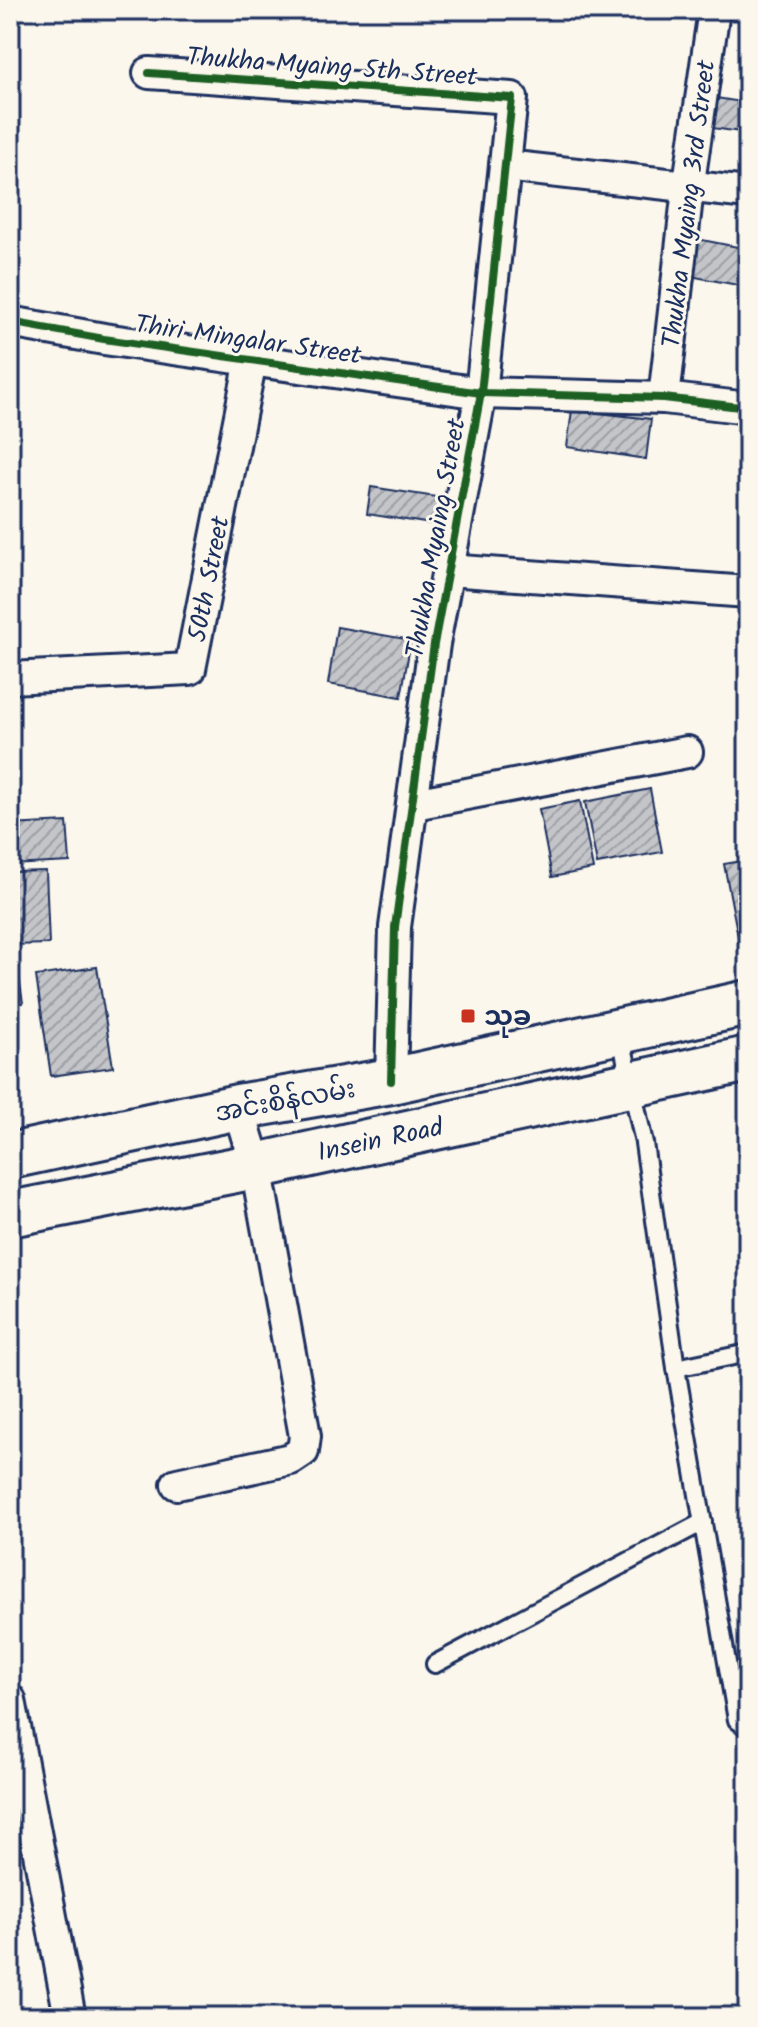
<svg xmlns="http://www.w3.org/2000/svg" width="758" height="2027" viewBox="0 0 758 2027" font-family="Kalam,'Noto Sans Myanmar',sans-serif">
  <style>
    .building { fill: url(#building-hatch); stroke: #1b2f5e; stroke-width: 2 }
    .lines { fill: none; stroke-linecap: round; stroke-linejoin: round }
    .lane-casing { stroke: #1b2f5e; stroke-width: 22 }
    .street-casing { stroke: #1b2f5e; stroke-width: 36 }
    .primary-casing { stroke: #1b2f5e; stroke-width: 50 }
    .lane { stroke: #fbf7ec; stroke-width: 16 }
    .street { stroke: #fbf7ec; stroke-width: 30 }
    .primary { stroke: #fbf7ec; stroke-width: 44 }
    .cycleway-casing { stroke: #fbf7ec; stroke-width: 13 }
    .cycleway { stroke: #1b5e20; stroke-width: 8 }
    .poi-dot { fill: #c8321e; stroke: #fbf7ec; stroke-width: 3 }
    .labels { text-anchor: middle; stroke-width: 6; stroke-linejoin: round; paint-order: stroke }
    .street-label { font-size: 26px; fill: #1b2f5e; stroke: #fbf7ec }
    .poi-label { font-size: 26px; font-weight: bold; fill: #1b2f5e; stroke: #fbf7ec; text-anchor: start }
  </style>
  <defs>
    <pattern id="building-hatch" width="6" height="6" patternUnits="userSpaceOnUse" patternTransform="scale(2)"><rect width="6" height="6" fill="#c3c5c9"/><path d="M-1 1l2-2M0 6l6-6M5 7l2-2" fill="none" stroke="#9ea0a6"/></pattern>
  </defs>
  <rect width="100%" height="100%" fill="#fbf7ec"/>
  <filter id="ink" filterUnits="userSpaceOnUse"><feTurbulence type="fractalNoise" baseFrequency=".0125" numOctaves="2"/><feDisplacementMap in="SourceGraphic" scale="16" xChannelSelector="R" yChannelSelector="G"/><feConvolveMatrix kernelMatrix="1 2 1 2 8 2 1 2 1" color-interpolation-filters="sRGB"/></filter>
  <g filter="url(#ink)">
    <g class="building">
      <polygon points="710,97 748,103 748,133 705,127"/>
      <polygon points="692,238 748,249 748,287 685,275"/>
      <polygon points="572,410 651,419 646,459 567,447"/>
      <polygon points="371,487 443,498 438,525 367,514"/>
      <polygon points="337,627 411,640 401,697 328,684"/>
      <polygon points="650,789 662,852 597,864 585,802"/>
      <polygon points="580,801 593,869 552,877 539,809"/>
      <polygon points="67,822 70,862 10,865 10,825"/>
      <polygon points="748,860 748,950 741,952 724,864"/>
      <polygon points="46,871 49,944 10,945 10,872"/>
      <polygon points="16,957 23,1003 10,1005 10,958"/>
      <polygon points="97,967 113,1067 51,1076 36,976"/>
    </g>
    <g class="lines">
      <g class="lane-casing">
        <g id="lane">
          <polyline points="620,1033 644,1143 676,1368 737,1720 748,1728"/>
          <polyline points="676,1368 748,1353"/>
          <polyline points="435,1664 703,1522"/>
        </g>
      </g>
      <g class="street-casing">
        <g id="street">
          <polyline points="149,73 512,98 481,393 434,644 395,927 391,1081"/>
          <polyline points="505,166 748,193"/>
          <polyline points="10,322 104,339 481,393 664,398 748,408"/>
          <polyline points="664,398 688,189 714,10"/>
          <polyline points="448,570 748,592"/>
          <polyline points="10,678 190,669 251,360"/>
          <polyline points="414,804 687,752"/>
          <polyline points="177,1484 291,1459 303,1451 305,1436 256,1166 238,1107"/>
          <polyline points="10,1700 70,2017"/>
        </g>
      </g>
      <g class="primary-casing">
        <g id="primary">
          <polyline points="10,1156 238,1107 391,1081 748,1003"/>
          <polyline points="10,1214 256,1166 748,1059"/>
        </g>
      </g>
      <use href="#lane" class="lane"/>
      <use href="#street" class="street"/>
      <use href="#primary" class="primary"/>
      <g class="cycleway-casing">
        <g id="cycleway">
          <polyline points="149,73 512,98 481,393 434,644 395,927 391,1081"/>
          <polyline points="10,322 104,339 481,393 664,398 748,408"/>
        </g>
      </g>
      <use href="#cycleway" class="cycleway"/>
    </g>
  </g>
  <rect class="poi-dot" x="460" y="1008" width="16" height="16" rx="4"/>
  <g class="labels">
    <g class="street-label">
      <text transform="translate(332 66) rotate(4)" y="9">Thukha Myaing 5th Street</text>
      <text transform="translate(688 204) rotate(-83)" y="9">Thukha Myaing 3rd Street</text>
      <text transform="translate(248 339) rotate(8)" y="9">Thiri Mingalar Street</text>
      <text transform="translate(435 538) rotate(-80)" y="9">Thukha Myaing Street</text>
      <text transform="translate(208 579) rotate(-79)" y="9">50th Street</text>
      <text transform="translate(285 1100) rotate(-10)" y="9">အင်းစိန်လမ်း</text>
      <text transform="translate(380 1139) rotate(-12)" y="9">Insein Road</text>
    </g>
    <g class="poi-label">
      <text x="484" y="1025">သုခ</text>
    </g>
  </g>
  <rect width="758" height="2027" fill="none" stroke="#fbf7ec" stroke-width="40"/>
  <rect x="20" y="20" width="718" height="1987" fill="none" stroke="#1b2f5e" stroke-width="3" filter="url(#ink)"/>
</svg>
